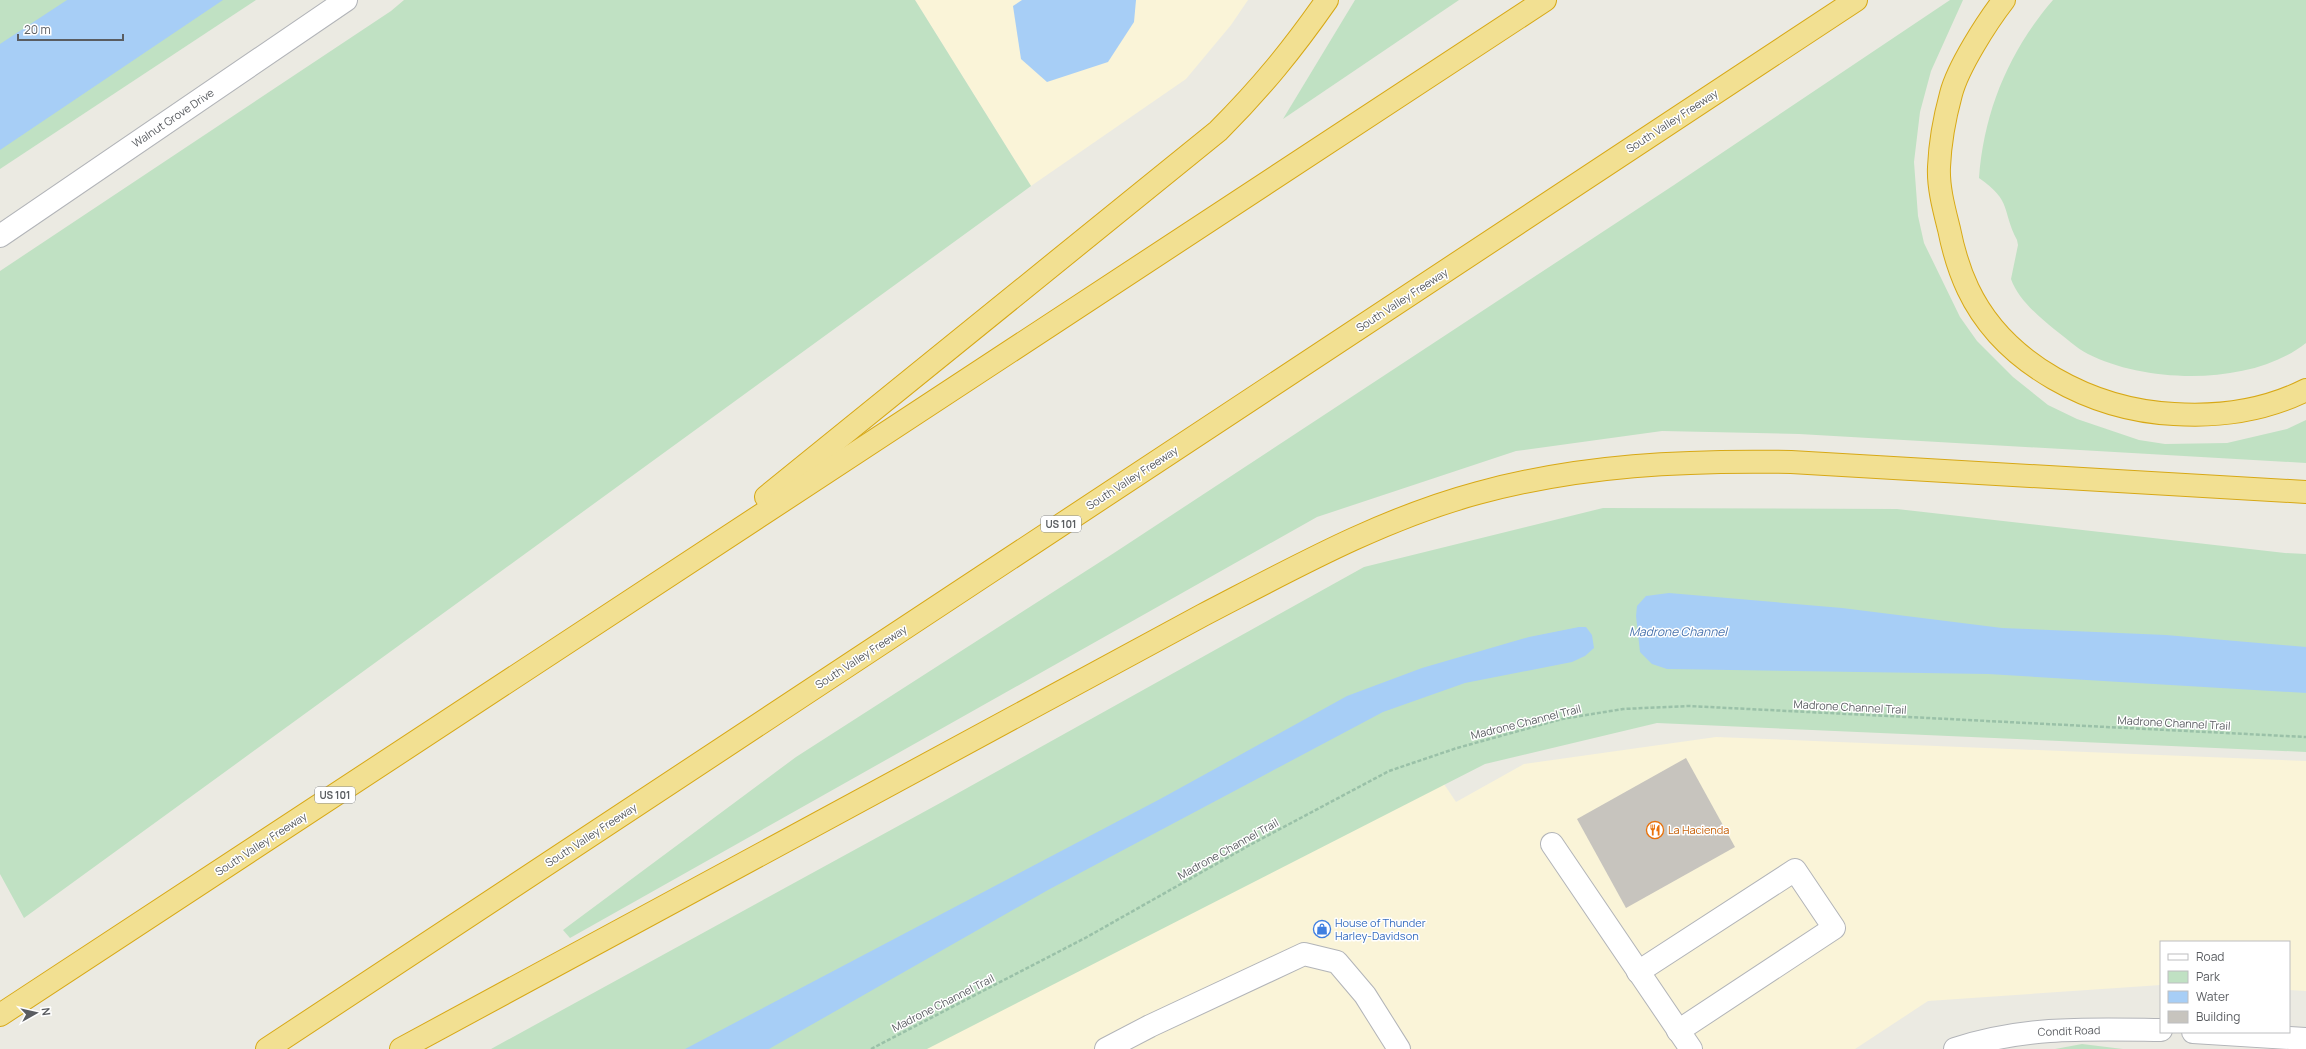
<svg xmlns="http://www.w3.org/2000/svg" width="2306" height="1049" viewBox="0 0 2306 1049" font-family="Manrope,sans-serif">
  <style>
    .commercial { fill: #faf4d8 }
    .green { fill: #c0e1c3 }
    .water { fill: #a7cef6 }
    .building { fill: #c7c4be }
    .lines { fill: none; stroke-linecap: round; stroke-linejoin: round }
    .minor-casing { stroke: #b2b4b8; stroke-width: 24 }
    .highway-casing { stroke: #d7a816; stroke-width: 24 }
    .path { stroke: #9ac1a8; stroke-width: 2.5; stroke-dasharray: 4 2; stroke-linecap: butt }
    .minor { stroke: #fff; stroke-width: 22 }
    .highway { stroke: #f2e092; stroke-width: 22 }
    .labels { text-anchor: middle; stroke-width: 3; stroke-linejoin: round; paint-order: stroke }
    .shield { fill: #fff; stroke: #8c8e90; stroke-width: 1 }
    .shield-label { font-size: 10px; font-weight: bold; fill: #5a5d61 }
    .street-label { font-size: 11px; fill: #5a5d61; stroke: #fff }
    .food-label { font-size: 11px; fill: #c56008; stroke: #fff; text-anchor: start }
    .shop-label { font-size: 11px; fill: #366cbe; stroke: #fff; text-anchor: start }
    .water-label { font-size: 12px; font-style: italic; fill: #4a74ae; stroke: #fff }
  </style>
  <rect width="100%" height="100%" fill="#ebeae2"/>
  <g class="commercial">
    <polygon points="915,0 1248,0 1231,25 1186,79 1031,186"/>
    <polygon points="1716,737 2306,761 2306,991 2289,990 2289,942 2161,942 2161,985 1928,1001 1855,1049 905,1049 1432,766 1456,802 1524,764"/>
  </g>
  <g class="green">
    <polygon points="0,0 256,0 0,169"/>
    <polygon points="404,0 915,0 1031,186 24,918 0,874 0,271 391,11"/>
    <polygon points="1355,0 1459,0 1283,119"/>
    <polygon points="1950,0 1963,0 1931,71 1920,112 1914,162 1918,216 1924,243 1960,317 1977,341 2013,377 2048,405 2077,419 2139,440 2165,444 2227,443 2287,429 2306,420 2306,463 1799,434 1662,431 1516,451 1317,517 570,938 563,930 796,757 1114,553 1674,185"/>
    <path d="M2053,0h253v343c-54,43 -159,41 -218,11 -12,-6 -23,-17 -34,-25 -16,-13 -36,-30 -43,-50l7,-34 -1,-5c-16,-31 -4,-38 -38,-62 5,-67 30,-127 74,-178z"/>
    <polygon points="1603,508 1897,509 2285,553 2306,554 2306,752 1657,723 1485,764 927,1049 491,1049 942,802 1364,567"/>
    <polygon points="2082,1044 2123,1049 2055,1049"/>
  </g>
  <g class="water">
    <polygon points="67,0 223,0 0,150 0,44"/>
    <polygon points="1022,0 1136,0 1134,22 1108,62 1047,82 1021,59 1013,6"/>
    <polygon points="1669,593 1842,608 2002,628 2166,635 2306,647 2306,693 1988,674 1667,669 1652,664 1640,652 1636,616 1637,606 1646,596"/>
    <polygon points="1579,627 1586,627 1592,635 1594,648 1585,656 1572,662 1465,683 1383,712 1048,890 769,1049 685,1049 1162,798 1347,696 1422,668 1529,637"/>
  </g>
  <polygon class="building" points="1686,758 1735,847 1626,908 1577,819"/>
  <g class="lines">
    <g class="minor-casing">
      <g id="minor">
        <polyline points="0,236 346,0"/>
        <polyline points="1552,844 1691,1049"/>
        <polyline points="1638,972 1795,870 1834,928 1678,1031"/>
        <polyline points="2193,1032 2306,1039"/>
        <polyline points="1106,1049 1150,1026 1304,954 1337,962 1365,995 1399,1049"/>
        <path d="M1955,1049c71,-23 133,-20 206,-19"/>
      </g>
    </g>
    <g class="highway-casing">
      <g id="highway">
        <path d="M2004,0c-17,22 -46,67 -53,94 -6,22 -11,49 -12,73 -1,20 5,42 10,62 4,20 10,41 19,60 36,76 125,121 206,125 46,3 90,-3 132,-24"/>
        <path d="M766,497l452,-366c43,-43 74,-81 109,-131"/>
        <polyline points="0,1015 1545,0"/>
        <polyline points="267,1049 1856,0"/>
        <path d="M401,1049l802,-434c89,-46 178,-96 275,-122 103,-28 207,-33 313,-31l515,30"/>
      </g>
    </g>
    <polyline class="path" points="871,1049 1087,937 1248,846 1389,771 1457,748 1562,719 1623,709 1689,706 2306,737"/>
    <use href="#minor" class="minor"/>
    <use href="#highway" class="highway"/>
  </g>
  <defs>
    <g id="restaurant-ring" transform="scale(0.9)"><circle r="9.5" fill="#fff" stroke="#e8710a" stroke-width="1.5"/><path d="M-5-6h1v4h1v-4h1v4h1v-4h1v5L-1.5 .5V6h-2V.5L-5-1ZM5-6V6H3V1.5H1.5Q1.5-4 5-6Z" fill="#e8710a"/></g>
    <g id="shop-ring" transform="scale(0.9)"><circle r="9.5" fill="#fff" stroke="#3f7fe0" stroke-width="1.5"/><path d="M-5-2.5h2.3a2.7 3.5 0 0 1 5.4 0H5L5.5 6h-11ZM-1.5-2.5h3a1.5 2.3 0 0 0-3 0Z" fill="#3f7fe0"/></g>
  </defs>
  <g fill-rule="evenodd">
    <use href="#restaurant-ring" x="1655" y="830"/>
    <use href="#shop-ring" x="1322" y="929"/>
  </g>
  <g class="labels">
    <g class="shield">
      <rect x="1041" y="516" width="40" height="16" rx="3"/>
      <rect x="315" y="787" width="40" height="16" rx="3"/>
    </g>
    <g class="shield-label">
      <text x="1061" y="528">US 101</text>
      <text x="335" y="799">US 101</text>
    </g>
    <g class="street-label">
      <text transform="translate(173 118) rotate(-34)" y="4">Walnut Grove Drive</text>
      <text transform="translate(1672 121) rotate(-33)" y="4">South Valley Freeway</text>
      <text transform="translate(1402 300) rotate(-33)" y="4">South Valley Freeway</text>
      <text transform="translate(1132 478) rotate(-33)" y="4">South Valley Freeway</text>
      <text transform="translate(861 657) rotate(-33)" y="4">South Valley Freeway</text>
      <text transform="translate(1850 707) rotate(3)" y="4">Madrone Channel Trail</text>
      <text transform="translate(1526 722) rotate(-14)" y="4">Madrone Channel Trail</text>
      <text transform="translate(2174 723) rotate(3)" y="4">Madrone Channel Trail</text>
      <text transform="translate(591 835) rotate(-33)" y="4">South Valley Freeway</text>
      <text transform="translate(261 844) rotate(-33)" y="4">South Valley Freeway</text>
      <text transform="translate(1228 849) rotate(-29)" y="4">Madrone Channel Trail</text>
      <text transform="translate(943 1003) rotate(-27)" y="4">Madrone Channel Trail</text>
      <text transform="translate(2069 1031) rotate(-2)" y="4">Condit Road</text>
    </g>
    <g class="food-label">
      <text x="1668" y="834">La Hacienda</text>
    </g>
    <g class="shop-label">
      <text x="1335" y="927">House of Thunder<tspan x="1335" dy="13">Harley-Davidson</tspan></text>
    </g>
    <g class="water-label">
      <text x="1678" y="636">Madrone Channel</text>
    </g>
  </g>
  <rect x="2160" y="941" width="130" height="92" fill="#ffffff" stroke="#bdbec0"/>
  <rect x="2168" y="954" width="20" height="6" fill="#ffffff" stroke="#bdbec0"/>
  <text x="2196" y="961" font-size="12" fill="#5a5d61">Road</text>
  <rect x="2168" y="971" width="20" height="12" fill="#c0e1c3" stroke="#bdbec0"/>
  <text x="2196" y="981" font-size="12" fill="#5a5d61">Park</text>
  <rect x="2168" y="991" width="20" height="12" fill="#a7cef6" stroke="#bdbec0"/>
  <text x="2196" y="1001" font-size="12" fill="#5a5d61">Water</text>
  <rect x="2168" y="1011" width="20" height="12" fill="#c7c4be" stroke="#bdbec0"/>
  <text x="2196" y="1021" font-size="12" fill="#5a5d61">Building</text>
  <g transform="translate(36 1013) rotate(82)" stroke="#ffffff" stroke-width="3" paint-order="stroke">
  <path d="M0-3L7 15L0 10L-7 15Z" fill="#5a5d61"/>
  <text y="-6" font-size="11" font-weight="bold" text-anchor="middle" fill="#5a5d61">N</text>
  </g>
  <path d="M18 34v6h105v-6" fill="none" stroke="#5a5d61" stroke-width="2"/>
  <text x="24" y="34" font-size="12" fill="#5a5d61" stroke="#ffffff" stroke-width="3" paint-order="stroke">20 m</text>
</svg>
